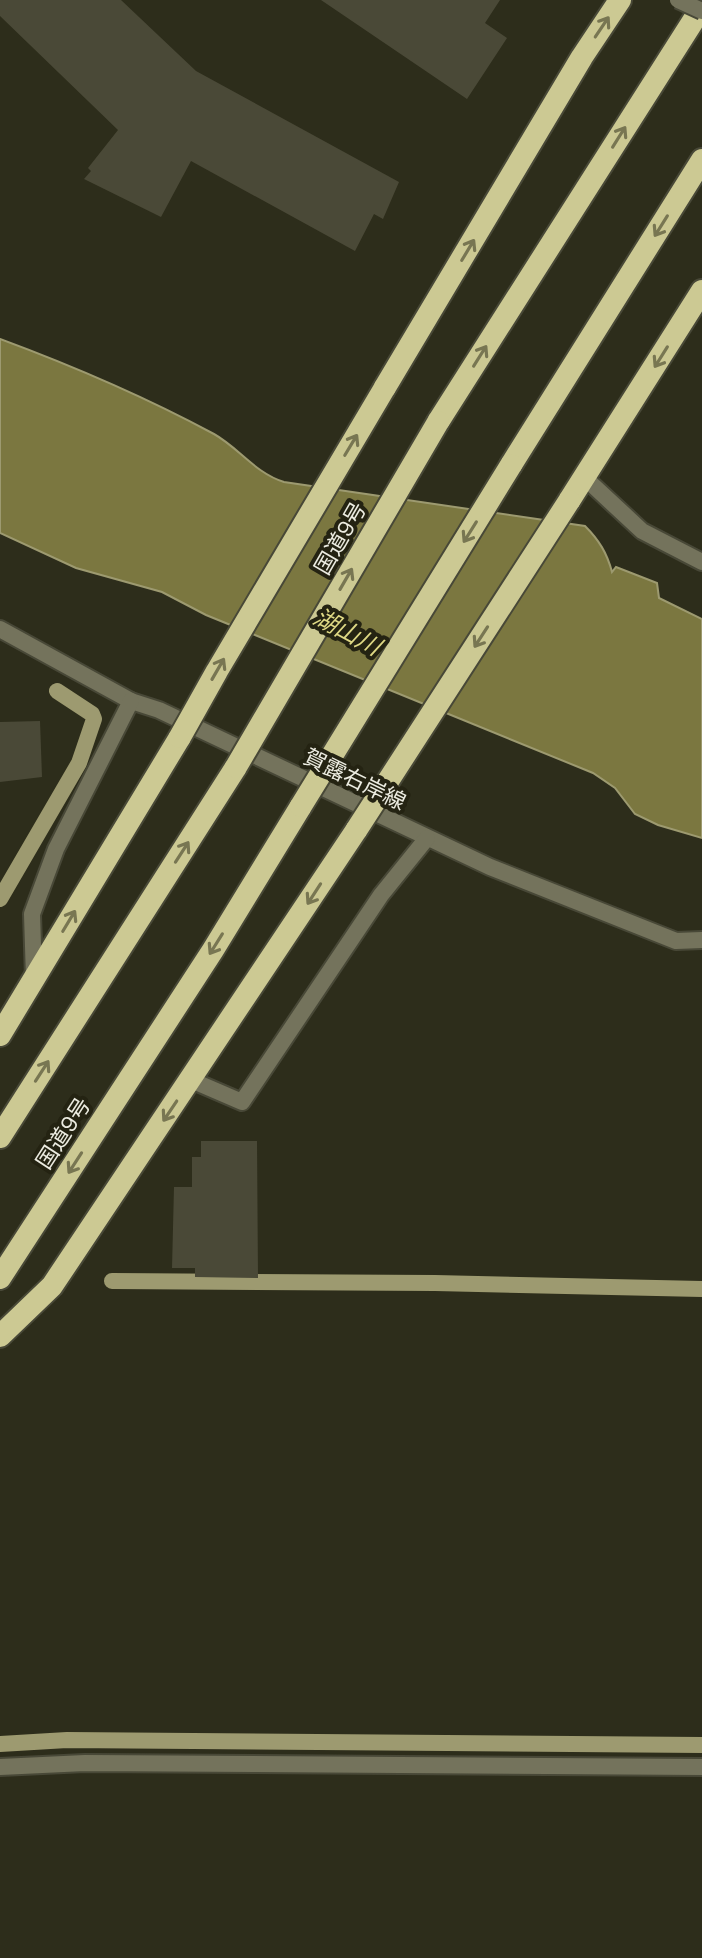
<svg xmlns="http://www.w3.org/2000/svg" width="702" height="1958" viewBox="0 0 702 1958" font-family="'Space Grotesk','Noto Sans JP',sans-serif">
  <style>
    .water { fill: #7b7740; stroke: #9d9a70; stroke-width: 2 }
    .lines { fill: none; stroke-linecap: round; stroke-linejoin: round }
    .stream { stroke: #9d9a70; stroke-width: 16 }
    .building { fill: #4a4937 }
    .minor-casing { stroke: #484837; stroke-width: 20 }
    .trunk-casing { stroke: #484837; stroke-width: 26 }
    .minor { stroke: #74735c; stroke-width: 16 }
    .trunk { stroke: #ccc993; stroke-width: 22 }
    .tertiary-bridge-casing { stroke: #484837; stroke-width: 20; stroke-linecap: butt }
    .trunk-bridge-casing { stroke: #484837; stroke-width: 26; stroke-linecap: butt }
    .tertiary-bridge { stroke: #74735c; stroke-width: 16 }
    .trunk-bridge { stroke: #ccc993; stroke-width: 22 }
    .oneway { stroke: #787652 }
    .labels { text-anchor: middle; stroke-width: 8; stroke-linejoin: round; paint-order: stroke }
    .street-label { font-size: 22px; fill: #ecece1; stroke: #242312 }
    .water-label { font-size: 24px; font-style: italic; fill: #ded884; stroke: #242312 }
  </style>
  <rect width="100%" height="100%" fill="#2d2d1b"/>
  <path class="water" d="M0,339c73,27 145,58 214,95 25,14 41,39 70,48l301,44c14,14 22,27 27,46l4,-5 41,16 2,15 43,21v219l-44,-13 -23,-11 -20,-26 -22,-15 -387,-158 -44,-23 -86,-24 -76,-35z"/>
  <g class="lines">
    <g class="stream">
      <polyline points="0,899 79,763 94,719 92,714 57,691"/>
      <polyline points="112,1281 435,1283 702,1289"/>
      <polyline points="0,1744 67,1740 702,1745"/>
    </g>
  </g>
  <g class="building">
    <polygon points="0,0 121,0 196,71 399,182 383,219 374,214 355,251 191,161 161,217 84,179 91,171 88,168 118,130 0,16"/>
    <polygon points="321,0 500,0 485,23 507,38 467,99"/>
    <polygon points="40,721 42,777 0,782 0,722"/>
    <polygon points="201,1141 257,1141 258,1278 195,1277 195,1268 172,1268 174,1187 192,1187 192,1157 201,1157"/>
  </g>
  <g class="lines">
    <g class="minor-casing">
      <g id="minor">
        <polyline points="584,477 642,531 702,562"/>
        <polyline points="0,629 131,701 159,710 490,867 676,941 702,940"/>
        <polyline points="34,978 32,914 56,849 131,701"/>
        <polyline points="191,1080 242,1102 381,895 427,838"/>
        <polyline points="0,1767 85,1763 702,1767"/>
      </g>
    </g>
    <g class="trunk-casing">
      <g id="trunk">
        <polyline points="384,389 582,57 620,0"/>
        <polyline points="438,422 702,7"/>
        <polyline points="511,465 702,160"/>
        <polyline points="569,501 702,291"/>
        <polyline points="0,1035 180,737"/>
        <polyline points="0,1137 236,767"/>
        <polyline points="0,1278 213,950 301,806"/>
        <polyline points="0,1336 52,1286 357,829"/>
      </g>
    </g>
    <use href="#minor" class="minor"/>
    <use href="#trunk" class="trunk"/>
    <g class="tertiary-bridge-casing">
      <polyline id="tertiary-bridge" points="678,0 702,11"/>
    </g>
    <g class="trunk-bridge-casing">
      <g id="trunk-bridge">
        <polyline points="180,737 217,671 384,389"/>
        <polyline points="236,767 438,422"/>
        <polyline points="301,806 511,465"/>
        <polyline points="357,829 569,501"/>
      </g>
    </g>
    <use href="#tertiary-bridge" class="tertiary-bridge"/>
    <use href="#trunk-bridge" class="trunk-bridge"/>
  </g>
  <defs><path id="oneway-shaft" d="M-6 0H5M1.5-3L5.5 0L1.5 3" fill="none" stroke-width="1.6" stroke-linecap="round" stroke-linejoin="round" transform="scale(2)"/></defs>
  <g class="oneway">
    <use href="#oneway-shaft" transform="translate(602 27) rotate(-56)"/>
    <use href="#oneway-shaft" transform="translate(619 137) rotate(-58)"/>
    <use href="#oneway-shaft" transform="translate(661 226) rotate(122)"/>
    <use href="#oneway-shaft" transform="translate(468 250) rotate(-59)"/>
    <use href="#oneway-shaft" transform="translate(480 356) rotate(-58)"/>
    <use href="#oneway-shaft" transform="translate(661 357) rotate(122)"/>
    <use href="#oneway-shaft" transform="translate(351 445) rotate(-59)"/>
    <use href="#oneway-shaft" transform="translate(470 532) rotate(122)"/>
    <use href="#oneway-shaft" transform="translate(346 579) rotate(-60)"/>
    <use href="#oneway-shaft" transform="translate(481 637) rotate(123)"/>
    <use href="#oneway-shaft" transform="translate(218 669) rotate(-60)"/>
    <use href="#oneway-shaft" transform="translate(182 852) rotate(-57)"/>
    <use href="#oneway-shaft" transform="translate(314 894) rotate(123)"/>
    <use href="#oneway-shaft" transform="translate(69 921) rotate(-59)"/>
    <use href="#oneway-shaft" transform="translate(216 944) rotate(122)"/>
    <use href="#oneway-shaft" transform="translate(42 1071) rotate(-57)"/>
    <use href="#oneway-shaft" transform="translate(170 1111) rotate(124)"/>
    <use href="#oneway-shaft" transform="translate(75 1163) rotate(123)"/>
  </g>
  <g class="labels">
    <g class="street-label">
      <text transform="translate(340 538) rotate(-60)" y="8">国道9号</text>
      <text transform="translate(355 779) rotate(26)" y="8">賀露右岸線</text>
      <text transform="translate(63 1133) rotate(-57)" y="8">国道9号</text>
    </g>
    <g class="water-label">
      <text transform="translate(347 632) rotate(28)" y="8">湖山川</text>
    </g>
  </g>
</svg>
